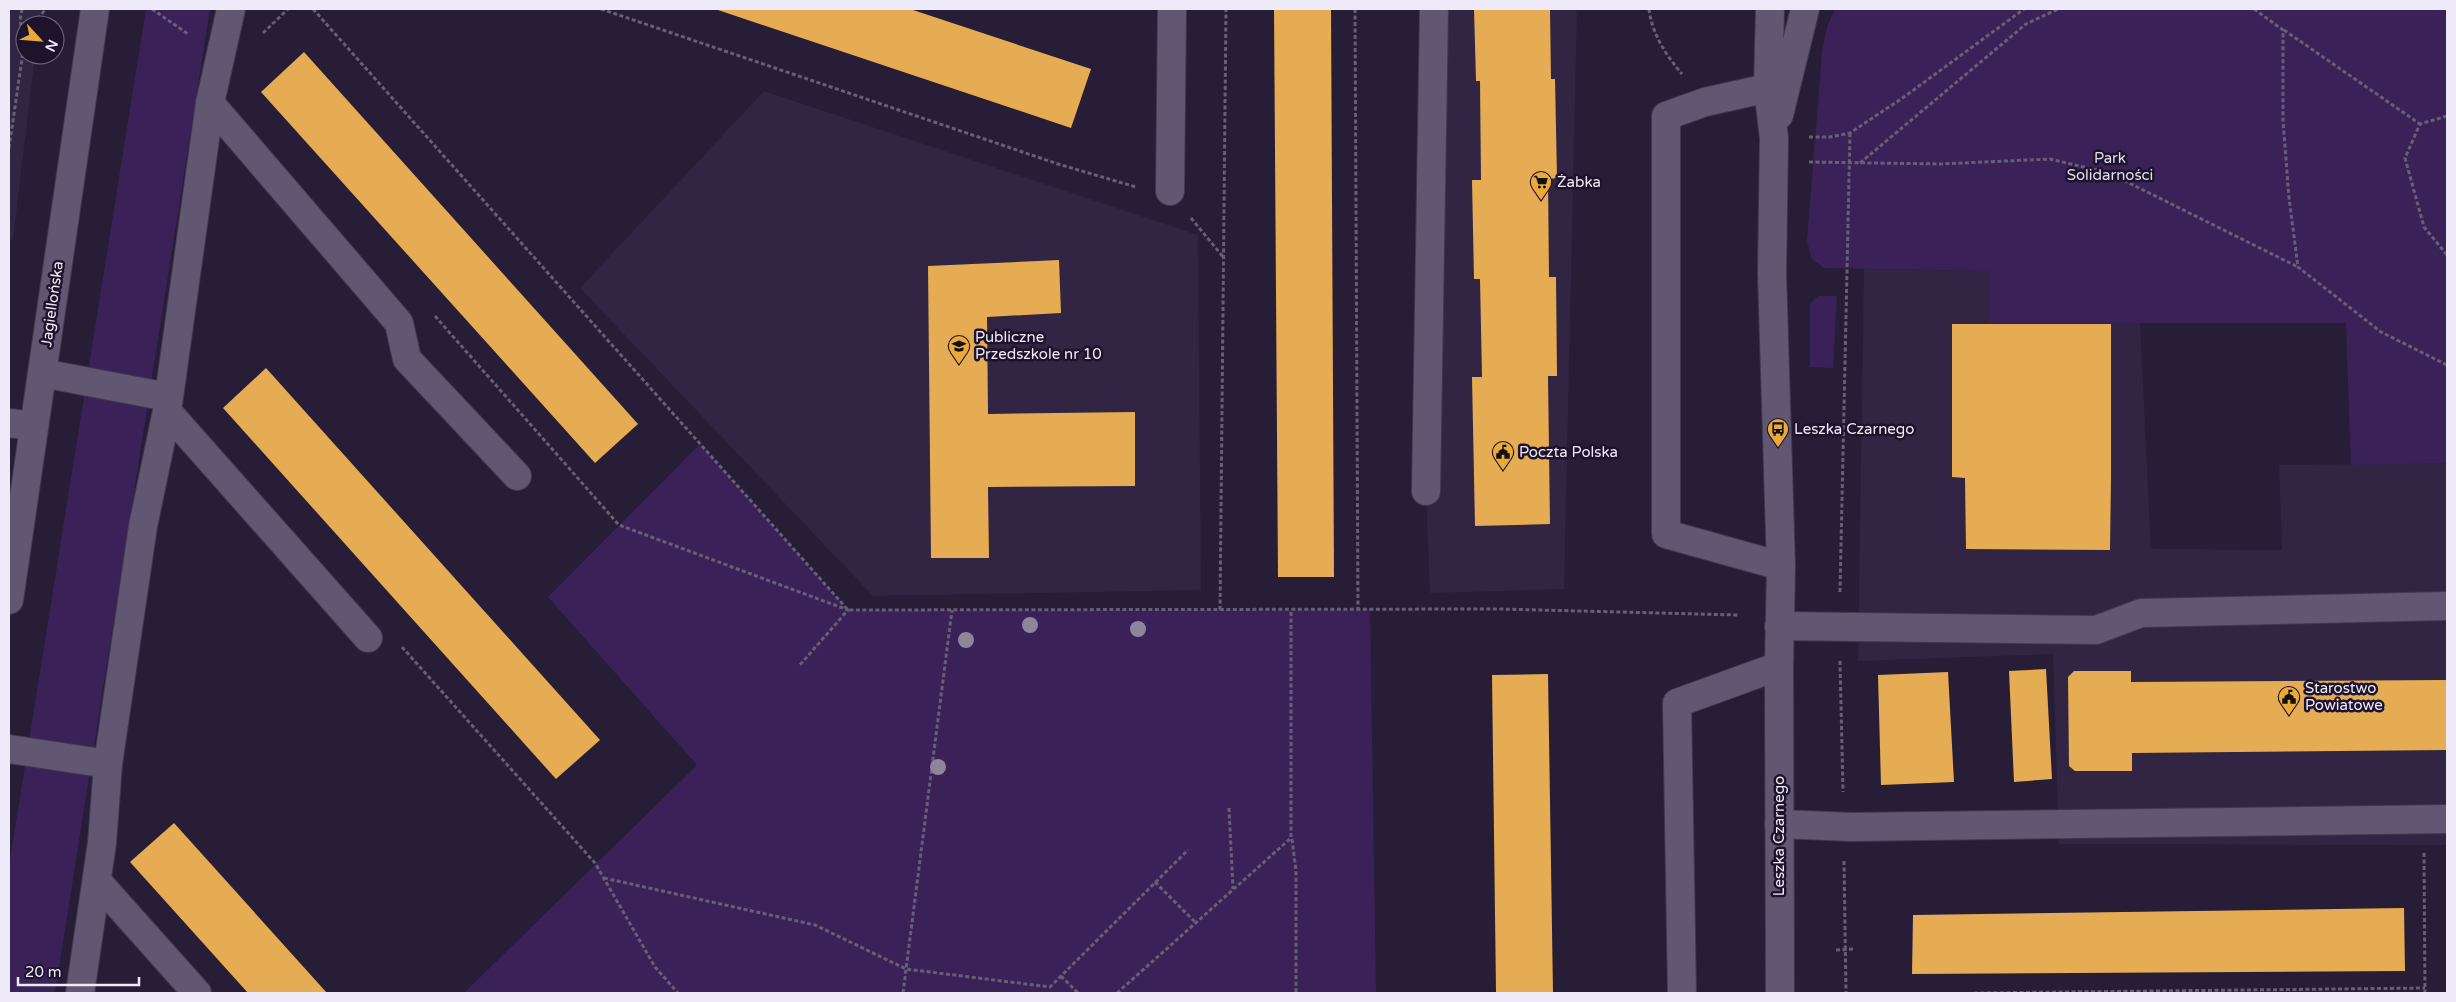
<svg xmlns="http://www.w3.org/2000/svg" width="2456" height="1002" viewBox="0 0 2456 1002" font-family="'Varela Round',sans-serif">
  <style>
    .built { fill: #312543 }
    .green { fill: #3a2259 }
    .building { fill: #e5ac53 }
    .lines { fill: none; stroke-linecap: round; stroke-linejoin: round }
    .minor-casing { stroke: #41394d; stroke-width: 30 }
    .tertiary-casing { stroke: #41394d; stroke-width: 30 }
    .path { stroke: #675f75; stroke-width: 3; stroke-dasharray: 4 2.5; stroke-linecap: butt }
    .minor { stroke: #615773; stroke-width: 28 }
    .tertiary { stroke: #615773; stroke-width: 28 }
    .tree { fill: #8e859d }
    .labels { text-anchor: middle; stroke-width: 5; stroke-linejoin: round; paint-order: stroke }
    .park-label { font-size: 15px; fill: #e2daf1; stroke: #1d142b }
    .poi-label { font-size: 15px; fill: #efeafa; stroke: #1d142b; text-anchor: start }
    .street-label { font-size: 15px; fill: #efeafa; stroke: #1d142b }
  </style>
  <rect width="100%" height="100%" fill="#271d36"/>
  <g class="built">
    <polygon points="9,9 41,9 39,25 25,25 25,55 35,55 13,240 9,239"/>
    <polygon points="1434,9 1577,9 1564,589 1430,593 1426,491"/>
    <polygon points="764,91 1198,235 1201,590 873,596 580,288"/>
    <polygon points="1864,269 1990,271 1990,323 2140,323 2151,549 2282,550 2279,465 2447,463 2447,845 2059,844 2053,654 1858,661"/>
  </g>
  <g class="green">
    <polygon points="146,9 210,9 55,993 9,993 9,866"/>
    <polygon points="1835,9 2447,9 2447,463 2351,465 2346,323 1989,323 1990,271 1824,268 1811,258 1807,240 1822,53 1827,27"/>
    <polygon points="1818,296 1837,296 1833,368 1810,367 1810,304"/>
    <polygon points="700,444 848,610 1370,610 1376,993 464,993 697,765 548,597"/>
  </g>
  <g class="building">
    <polygon points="715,9 910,9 1091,69 1071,128"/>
    <polygon points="1274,9 1331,9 1334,577 1278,577"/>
    <polygon points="1474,9 1550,9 1551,79 1555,79 1557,178 1548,179 1549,277 1556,277 1557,376 1548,376 1550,524 1475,526 1472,377 1482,377 1480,279 1474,279 1472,180 1481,180 1480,81 1476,81"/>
    <polygon points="304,52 638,424 595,463 261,92"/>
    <polygon points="1059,260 1061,313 987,317 988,414 1135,412 1135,486 988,487 989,558 931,558 928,266"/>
    <polygon points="1952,324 2111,324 2111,478 2104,478 2111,478 2110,550 1966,549 1965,478 1952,477"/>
    <polygon points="266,368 600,740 556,779 223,408"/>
    <polygon points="2046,669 2052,779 2014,782 2009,671"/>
    <polygon points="2074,671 2131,671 2131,682 2447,680 2447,750 2132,753 2132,771 2075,771 2069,766 2068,677"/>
    <polygon points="1948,672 1954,782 1881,785 1878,675"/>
    <polygon points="1548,674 1553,993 1496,993 1492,675"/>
    <polygon points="174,823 327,993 248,993 130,862"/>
    <polygon points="2404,908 2405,971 1912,974 1913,915"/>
  </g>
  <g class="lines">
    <g class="minor-casing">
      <g id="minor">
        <polyline points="1770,9 1768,88 1774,138 1772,274 1781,566 1779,666 1780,993"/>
        <polyline points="1768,88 1705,102 1666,116 1666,534 1781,566"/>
        <polyline points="210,103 399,323 407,359 517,476"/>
        <polyline points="1779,115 1805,9"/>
        <polyline points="1170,191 1172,9"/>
        <polyline points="42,373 168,397"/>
        <polyline points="167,411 368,638"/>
        <polyline points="9,423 34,426"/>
        <polyline points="1426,491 1434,9"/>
        <polyline points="1779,626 2096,630 2141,613 2447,606"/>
        <polyline points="9,749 108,764"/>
        <polyline points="1779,824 1852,827 2447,819"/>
        <polyline points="97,881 197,993"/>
        <polyline points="80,993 102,843 108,764 143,526 167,411 210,103 231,9"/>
        <polyline points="1682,993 1677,703 1779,666"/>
      </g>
    </g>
    <g class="tertiary-casing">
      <polyline id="tertiary" points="9,600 95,9"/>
    </g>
    <g class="path">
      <polyline points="152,9 188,34"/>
      <polyline points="313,9 848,610 1500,609 1738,615"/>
      <polyline points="601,9 1058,164 1136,187"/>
      <polyline points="1355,9 1358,610"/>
      <path d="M1649,9c3,25 17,46 33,65"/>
      <polyline points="2254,9 2283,30 2283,121 2289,198 2298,267 2381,332 2447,365"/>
      <polyline points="35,25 45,9"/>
      <polyline points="2284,30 2420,124"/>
      <polyline points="263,33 288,9"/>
      <polyline points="2447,116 2420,124 2405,158 2424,227 2447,255"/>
      <polyline points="1809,137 1830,137 1850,133 1904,97 2024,9"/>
      <polyline points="9,148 24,45 20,20 22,9"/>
      <polyline points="1809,162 1941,164 2050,159 2109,173 2298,267"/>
      <polyline points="1860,163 2026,24 2058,9"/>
      <polyline points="1191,218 1224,258"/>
      <polyline points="435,316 619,525 848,610 799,666"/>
      <polyline points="1840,592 1850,133"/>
      <polyline points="1220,610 1226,9"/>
      <polyline points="402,647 595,863 655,967 678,993"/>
      <polyline points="1840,661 1843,792"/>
      <polyline points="1229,808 1233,889"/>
      <polyline points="1292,839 1296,871 1296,993"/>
      <polyline points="2424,853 2425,993"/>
      <polyline points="1844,861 1846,993"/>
      <polyline points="604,878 815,925 906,969 1050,987 1188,850"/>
      <polyline points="1155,882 1196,923"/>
      <polyline points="1836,950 1854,949"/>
      <polyline points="1061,976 1078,993"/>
      <polyline points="903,993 952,610"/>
      <polyline points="1117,993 1291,838 1291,610"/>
      <polyline points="1974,993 2425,988"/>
    </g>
    <use href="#minor" class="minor"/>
    <use href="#tertiary" class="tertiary"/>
  </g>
  <g class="tree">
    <circle cx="1030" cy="625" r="8"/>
    <circle cx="1138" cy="629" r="8"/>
    <circle cx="966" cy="640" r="8"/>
    <circle cx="938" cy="767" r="8"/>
  </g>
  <defs>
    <g id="supermarket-pin" transform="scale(1.125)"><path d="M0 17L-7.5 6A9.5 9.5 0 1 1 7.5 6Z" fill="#eba93a" stroke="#1d142b"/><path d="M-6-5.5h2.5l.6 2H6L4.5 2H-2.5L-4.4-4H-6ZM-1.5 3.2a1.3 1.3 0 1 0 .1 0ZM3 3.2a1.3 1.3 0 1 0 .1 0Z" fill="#111"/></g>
    <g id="school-pin" transform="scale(1.125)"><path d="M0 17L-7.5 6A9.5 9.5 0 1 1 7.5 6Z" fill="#eba93a" stroke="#1d142b"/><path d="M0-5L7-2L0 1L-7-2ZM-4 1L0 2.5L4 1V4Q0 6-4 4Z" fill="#111"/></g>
    <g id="bus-pin" transform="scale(1.125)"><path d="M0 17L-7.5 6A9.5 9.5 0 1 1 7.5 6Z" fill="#eba93a" stroke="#1d142b"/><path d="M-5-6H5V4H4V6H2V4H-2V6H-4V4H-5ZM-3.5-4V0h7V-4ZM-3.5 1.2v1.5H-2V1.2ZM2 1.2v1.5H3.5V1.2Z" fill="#111"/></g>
    <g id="civic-pin" transform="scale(1.125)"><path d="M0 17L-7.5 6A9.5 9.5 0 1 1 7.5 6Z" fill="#eba93a" stroke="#1d142b"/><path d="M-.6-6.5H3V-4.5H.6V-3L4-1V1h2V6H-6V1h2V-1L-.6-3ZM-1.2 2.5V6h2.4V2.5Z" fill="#111"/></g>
  </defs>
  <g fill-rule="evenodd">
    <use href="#supermarket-pin" x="1541" y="182"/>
    <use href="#school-pin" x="959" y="346"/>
    <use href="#bus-pin" x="1778" y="429"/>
    <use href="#civic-pin" x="1503" y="452"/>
    <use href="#civic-pin" x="2289" y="697"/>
  </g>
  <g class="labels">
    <g class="park-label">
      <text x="2110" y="163">Park<tspan x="2110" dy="17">Solidarności</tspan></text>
    </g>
    <g class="poi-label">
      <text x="1557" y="187">Żabka</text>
      <text x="975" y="342">Publiczne<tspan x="975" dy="17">Przedszkole nr 10</tspan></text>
      <text x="1794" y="434">Leszka Czarnego</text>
      <text x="1519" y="457">Poczta Polska</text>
      <text x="2305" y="693">Starostwo<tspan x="2305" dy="17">Powiatowe</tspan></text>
    </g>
    <g class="street-label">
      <text transform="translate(52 304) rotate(-82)" y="5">Jagiellońska</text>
      <text transform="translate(1779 836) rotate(-90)" y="5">Leszka Czarnego</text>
    </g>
  </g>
  <rect width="2456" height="1002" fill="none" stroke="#efeafa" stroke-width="20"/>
  <g transform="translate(40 40) rotate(116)"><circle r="24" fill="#1d142b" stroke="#716a7e"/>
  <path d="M0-4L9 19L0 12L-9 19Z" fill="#eba93a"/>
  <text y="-8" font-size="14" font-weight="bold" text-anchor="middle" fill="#efeafa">N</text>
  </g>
  <path d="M18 977v8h121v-8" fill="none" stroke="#efeafa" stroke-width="2.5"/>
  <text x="25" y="977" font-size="15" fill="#efeafa" stroke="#1d142b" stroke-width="4" paint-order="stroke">20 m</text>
</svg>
